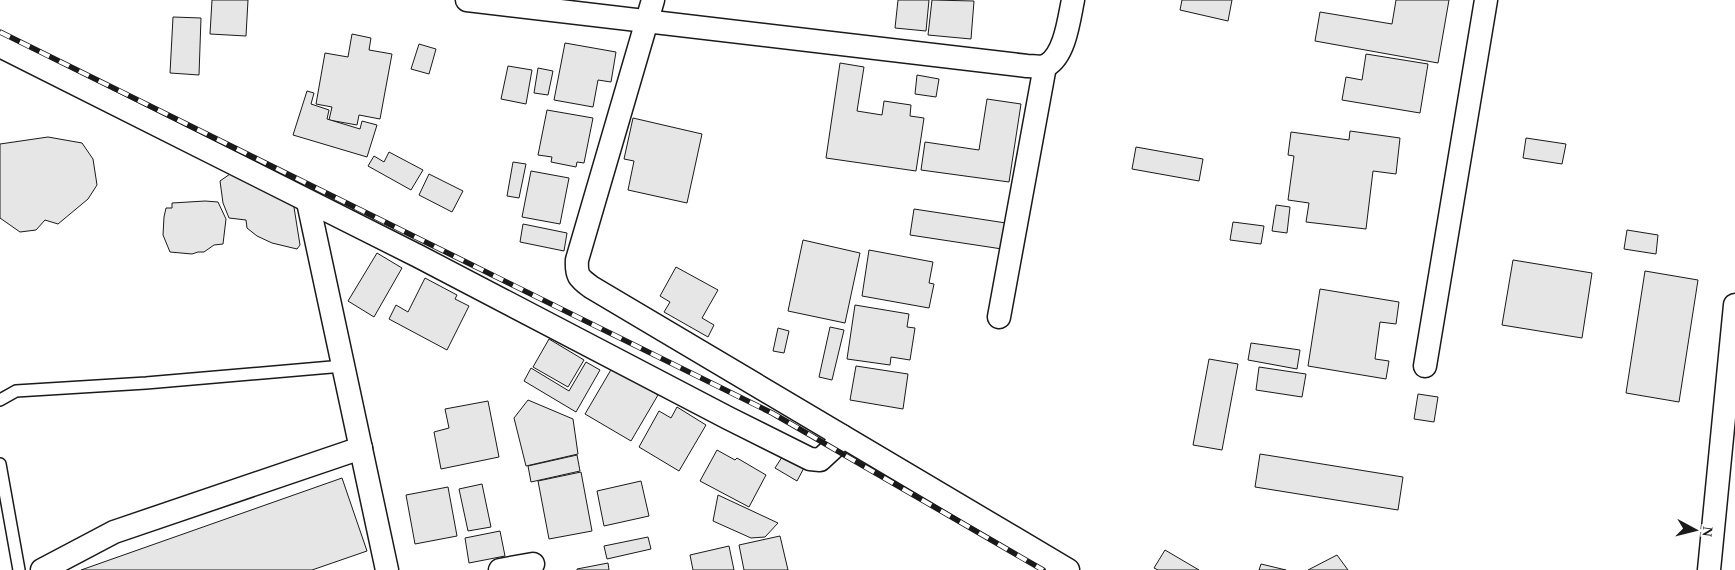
<svg xmlns="http://www.w3.org/2000/svg" width="1735" height="570" viewBox="0 0 1735 570" font-family="'Times New Roman',serif">
  <style>
    .building { fill: #e6e6e6; stroke: #1a1a1a }
    .lines { fill: none; stroke-linecap: round; stroke-linejoin: round }
    .service-casing { stroke: #1a1a1a; stroke-width: 14 }
    .minor-casing { stroke: #1a1a1a; stroke-width: 25 }
    .service { stroke: #fff; stroke-width: 11 }
    .minor { stroke: #fff; stroke-width: 22 }
    .rail-casing { stroke: #1a1a1a; stroke-width: 5.5 }
    .rail { stroke: #fff; stroke-width: 4; stroke-dasharray: 11; stroke-linecap: butt }
  </style>
  <rect width="100%" height="100%" fill="#fff"/>
  <g class="building">
    <polygon points="212,0 248,0 246,36 210,34"/>
    <polygon points="898,0 929,0 926,31 895,28"/>
    <polygon points="932,0 974,1 971,39 928,35"/>
    <polygon points="1182,0 1232,0 1228,21 1180,10"/>
    <polygon points="1396,0 1449,0 1438,63 1315,41 1320,12 1392,24"/>
    <polygon points="173,17 201,18 199,75 170,73"/>
    <polygon points="352,34 371,38 369,50 392,54 380,119 359,115 357,125 329,120 332,107 316,104 325,53 348,57"/>
    <polygon points="565,43 616,52 611,82 598,80 593,107 554,100"/>
    <polygon points="419,44 436,49 429,74 411,69"/>
    <polygon points="1366,54 1428,64 1420,113 1342,100 1346,77 1362,80"/>
    <polygon points="840,63 864,67 857,111 882,115 884,101 911,105 910,116 924,118 916,171 826,158"/>
    <polygon points="508,66 532,70 526,104 501,99"/>
    <polygon points="538,68 553,71 548,95 534,93"/>
    <polygon points="917,75 939,79 936,97 915,94"/>
    <polygon points="307,91 314,93 311,104 329,110 327,119 360,129 362,121 377,125 367,157 293,135"/>
    <polygon points="987,99 1021,104 1009,182 921,170 925,142 979,150"/>
    <polygon points="547,110 593,118 584,163 577,162 576,167 551,162 552,157 538,155"/>
    <polygon points="633,118 702,134 687,203 628,190 634,161 624,159"/>
    <polygon points="1350,131 1400,138 1396,174 1373,171 1366,229 1306,222 1309,203 1288,200 1294,156 1288,155 1291,132 1349,140"/>
    <polygon points="48,137 82,143 93,159 97,185 88,199 58,224 45,220 36,230 20,232 0,218 0,144"/>
    <polygon points="1526,138 1566,144 1562,164 1523,158"/>
    <polygon points="1136,147 1203,159 1199,181 1132,169"/>
    <polygon points="389,152 423,170 411,190 368,166 374,156 384,162"/>
    <polygon points="513,162 526,164 519,198 507,196"/>
    <polygon points="531,171 569,178 560,224 522,217"/>
    <polygon points="230,174 293,201 300,245 297,249 272,243 257,236 247,228 246,220 229,218 223,203 220,181"/>
    <polygon points="429,174 463,191 452,212 419,195"/>
    <polygon points="205,201 218,202 226,219 223,244 214,245 204,252 198,252 192,254 170,252 163,235 164,217 166,208 172,208 172,203"/>
    <polygon points="1276,205 1290,207 1287,233 1272,231"/>
    <polygon points="914,209 1006,223 1002,249 910,235"/>
    <polygon points="1233,222 1264,226 1261,244 1230,240"/>
    <polygon points="523,224 567,233 564,251 520,242"/>
    <polygon points="1627,230 1658,235 1656,254 1624,249"/>
    <polygon points="803,240 860,253 845,323 788,311"/>
    <polygon points="869,250 933,262 929,283 934,284 929,308 862,296"/>
    <polygon points="377,253 402,268 374,317 348,301"/>
    <polygon points="1513,260 1592,273 1582,338 1502,325"/>
    <polygon points="676,267 718,290 702,318 714,325 708,337 664,312 670,302 660,296"/>
    <polygon points="1645,271 1698,280 1679,402 1626,393"/>
    <polygon points="425,278 457,295 455,299 469,306 447,350 389,319 396,305 408,312"/>
    <polygon points="1320,289 1399,302 1396,324 1380,322 1375,359 1389,361 1386,379 1308,366"/>
    <polygon points="855,305 909,314 907,327 915,328 910,360 891,357 890,365 847,359"/>
    <polygon points="830,327 844,330 832,380 819,377"/>
    <polygon points="778,328 789,331 784,353 773,351"/>
    <polygon points="549,339 584,360 568,387 533,367"/>
    <polygon points="1251,343 1300,350 1297,369 1248,360"/>
    <polygon points="1209,359 1238,364 1222,450 1193,445"/>
    <polygon points="586,362 600,370 576,412 524,381 531,368 569,391"/>
    <polygon points="856,366 908,374 903,409 850,400"/>
    <polygon points="1259,367 1306,374 1302,397 1256,390"/>
    <polygon points="612,368 658,395 631,441 585,414"/>
    <polygon points="1418,394 1438,397 1434,422 1414,419"/>
    <polygon points="528,400 573,419 578,454 526,466 514,418"/>
    <polygon points="488,401 499,457 441,469 434,432 449,428 445,409"/>
    <polygon points="677,407 706,425 679,471 639,447 659,411 671,418"/>
    <polygon points="717,450 735,460 737,458 766,475 749,507 700,481"/>
    <polygon points="784,454 805,466 797,481 775,468"/>
    <polygon points="1260,454 1403,477 1398,510 1255,487"/>
    <polygon points="577,455 580,471 531,482 528,466"/>
    <polygon points="581,472 592,531 549,539 538,481"/>
    <polygon points="342,478 367,551 312,570 81,570"/>
    <polygon points="641,481 649,516 604,526 597,491"/>
    <polygon points="482,484 491,527 468,531 459,489"/>
    <polygon points="448,487 457,536 415,544 406,495"/>
    <polygon points="718,495 778,523 765,537 751,538 713,521"/>
    <polygon points="500,531 505,556 469,563 465,538"/>
    <polygon points="780,536 788,570 744,570 739,545"/>
    <polygon points="648,537 651,549 607,559 604,546"/>
    <polygon points="729,546 734,570 693,570 690,555"/>
    <polygon points="1165,550 1199,570 1158,570 1154,568"/>
    <polygon points="1337,555 1348,570 1308,570"/>
    <polygon points="608,563 609,570 577,570 577,569"/>
    <polygon points="1261,564 1286,570 1259,570"/>
  </g>
  <g class="lines">
    <g class="service-casing">
      <g id="service">
        <polyline points="0,400 16,391 146,383 343,366"/>
        <polyline points="0,464 19,570"/>
      </g>
    </g>
    <g class="minor-casing">
      <g id="minor">
        <path d="M467,0l560,66c6,0 15,2 20,-1 18,-10 22,-46 26,-65"/>
        <path d="M653,0l-76,260c-1,16 2,18 14,27l477,283"/>
        <polyline points="0,46 418,256 728,418 810,459 820,460 833,448 842,436"/>
        <polyline points="308,202 387,570"/>
        <polyline points="999,317 1045,66"/>
        <polyline points="1425,366 1486,0"/>
        <polyline points="42,570 114,532 361,448"/>
        <polyline points="500,570 533,564"/>
        <polyline points="1709,570 1735,305"/>
      </g>
    </g>
    <use href="#service" class="service"/>
    <use href="#minor" class="minor"/>
    <g class="rail-casing">
      <polyline id="rail" points="0,32 772,413 1043,570"/>
    </g>
    <use href="#rail" class="rail"/>
  </g>
  <g transform="translate(1695 530) rotate(97)" stroke="#ffffff" stroke-width="4" paint-order="stroke">
  <path d="M0-4L9 19L0 12L-9 19Z" fill="#1a1a1a"/>
  <text y="-8" font-size="14" font-weight="bold" text-anchor="middle" fill="#1a1a1a">N</text>
  </g>
</svg>
